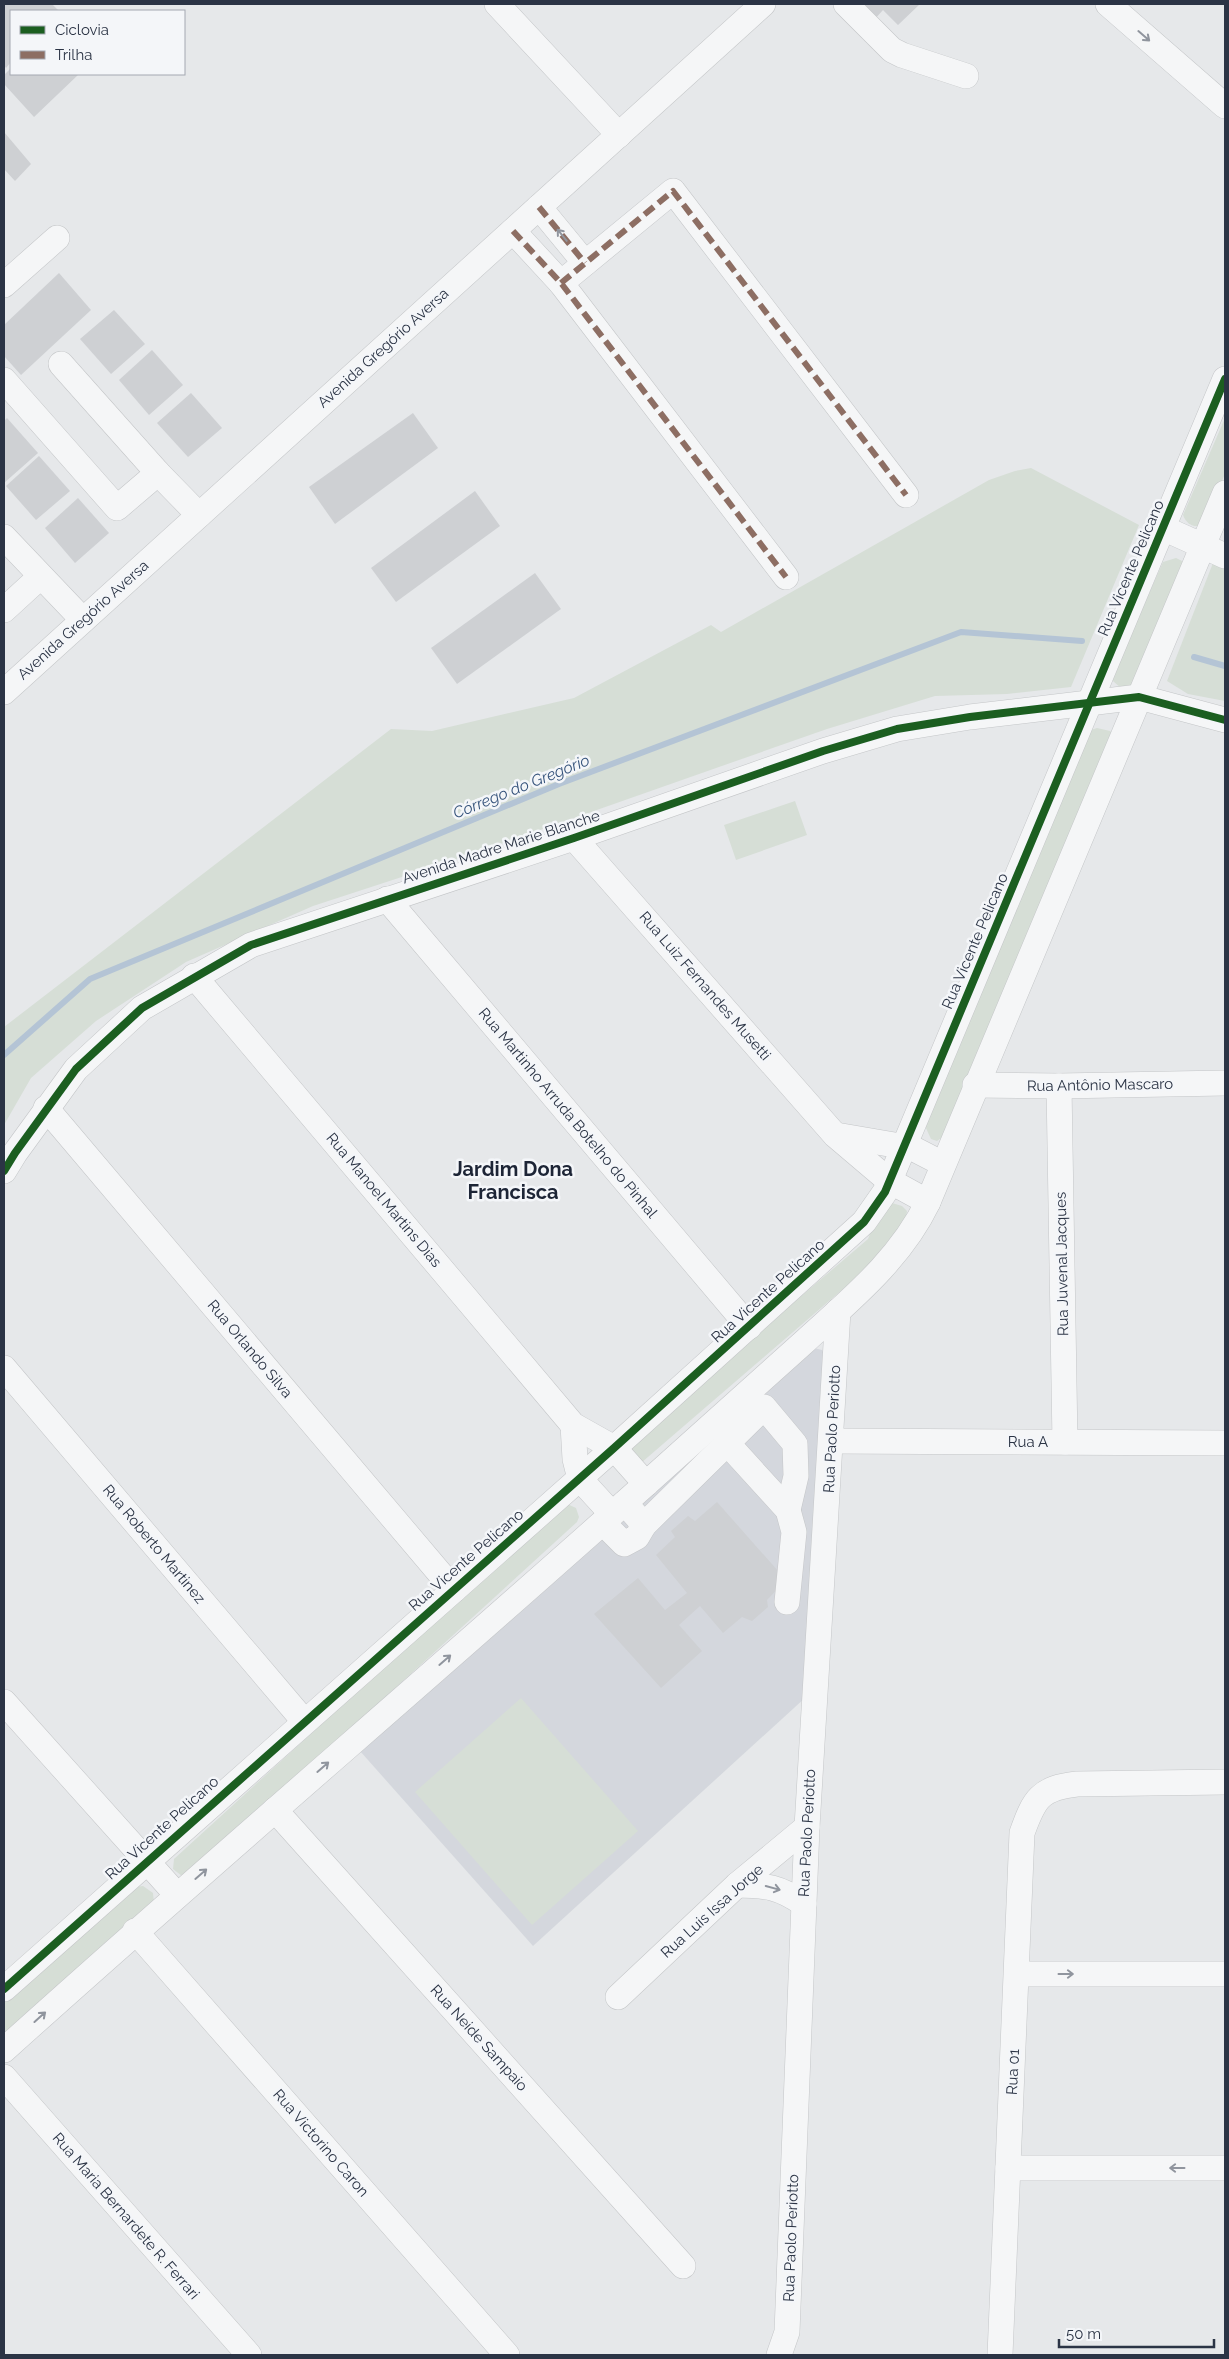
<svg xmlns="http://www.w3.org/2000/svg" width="1229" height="2359" viewBox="0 0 1229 2359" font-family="Raleway,sans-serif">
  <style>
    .built { fill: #d4d7dd }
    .green { fill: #d6ded6 }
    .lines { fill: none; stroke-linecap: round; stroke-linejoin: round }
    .stream { stroke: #b4c4d5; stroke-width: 6 }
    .building { fill: #ced0d3 }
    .minor-casing { stroke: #c4c6c8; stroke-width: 26 }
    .minor { stroke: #f5f6f7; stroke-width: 25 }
    .quiet { stroke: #8d6e63; stroke-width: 6; stroke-dasharray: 12 6; stroke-linecap: butt }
    .cycleway-casing { stroke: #f4f6f9; stroke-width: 11 }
    .cycleway { stroke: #1b5e20; stroke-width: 8 }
    .oneway { stroke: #90959e }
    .labels { text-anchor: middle; stroke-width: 5; stroke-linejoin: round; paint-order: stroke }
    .street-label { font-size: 15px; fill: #2b3445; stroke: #f4f6f9 }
    .water-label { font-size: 16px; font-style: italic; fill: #34527a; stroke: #f4f6f9 }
    .district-label { font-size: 20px; font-weight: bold; fill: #1d2536; stroke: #f4f6f9 }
  </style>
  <rect width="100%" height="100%" fill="#e6e8ea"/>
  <polygon class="built" points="814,1348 822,1350 826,1356 806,1697 533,1946 360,1751"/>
  <g class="green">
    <path d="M1225,418v56l-22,51c-9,3 -16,0 -20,-10z"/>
    <polygon points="1031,468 1139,525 1071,687 1007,694 935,696 827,729 466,856 313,906 186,962 96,1021 31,1078 4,1125 4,1027 391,729 432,731 574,698 711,625 721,632 989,480 1015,471"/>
    <polygon points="1176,558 1182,561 1186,569 1132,689 1121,688 1113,681 1113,675 1163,562"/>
    <polygon points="1213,563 1225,568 1225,701 1188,694 1167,681"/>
    <polygon points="1097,728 1110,731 1113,734 944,1136 937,1141 931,1139 925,1126 1091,730"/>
    <polygon points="795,801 807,835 736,860 724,825"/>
    <polygon points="892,1203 902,1206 907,1211 905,1224 886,1252 641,1463 629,1445 634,1439 868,1239 873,1226"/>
    <polygon points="565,1503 576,1508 579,1517 577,1522 195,1871 182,1876 173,1869 174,1859 561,1505"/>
    <polygon points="521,1698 638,1831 532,1925 415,1792"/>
    <polygon points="143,1886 153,1893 154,1903 4,2038 4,2001 135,1887"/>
  </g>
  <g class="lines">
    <g class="stream">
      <polyline points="1194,657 1225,666"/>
      <polyline points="4,1055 90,979 559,784 961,632 1082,641"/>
    </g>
  </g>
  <g class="building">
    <polygon points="4,4 52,4 59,11 11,11 11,62 6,68 4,65"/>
    <polygon points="855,4 920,4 898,25 883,10 873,21"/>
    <polygon points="11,68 11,74 79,74 34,117 4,84 4,75"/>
    <polygon points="4,132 31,164 15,181 4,169"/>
    <polygon points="59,273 91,310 21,375 4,356 4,325"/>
    <polygon points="114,310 145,344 111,374 80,339"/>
    <polygon points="152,350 183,385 149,415 119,380"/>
    <polygon points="191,393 222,428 188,457 157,423"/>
    <polygon points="413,413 438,448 335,524 309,487"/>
    <polygon points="7,418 38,453 4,483 4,421"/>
    <polygon points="39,456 70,491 36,520 6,486"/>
    <polygon points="475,491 500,526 396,602 371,568"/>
    <polygon points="78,498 109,533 75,563 45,528"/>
    <polygon points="535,573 561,609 457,684 431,648"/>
    <polygon points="717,1502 786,1580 767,1600 768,1607 752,1621 742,1617 723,1633 700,1606 679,1625 702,1651 661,1688 594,1614 638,1578 665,1610 687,1593 656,1555 675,1537 671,1531 688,1516 695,1521"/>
  </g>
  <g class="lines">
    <g class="minor-casing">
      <g id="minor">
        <polyline points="497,4 619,135"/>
        <polyline points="846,4 892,50 902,55 966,76"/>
        <polyline points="1108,4 1225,106"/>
        <polyline points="539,207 585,263"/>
        <polyline points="513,231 561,283 786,577"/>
        <polyline points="561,283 673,191 906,495"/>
        <polyline points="4,285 57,238"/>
        <polyline points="61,364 158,473 199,515"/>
        <polyline points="4,380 117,508 158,473"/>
        <polyline points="1163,528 1225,556"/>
        <polyline points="4,537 83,620"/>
        <polyline points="4,610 40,577"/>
        <polyline points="4,692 763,4"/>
        <polyline points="574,838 835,1135 888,1180 928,1202"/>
        <polyline points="387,899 749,1327"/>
        <polyline points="194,976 573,1425 614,1448 646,1484"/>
        <polyline points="975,1085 1059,1086 1225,1083"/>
        <polyline points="1059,1086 1065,1442"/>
        <polyline points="46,1108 454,1590"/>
        <polyline points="836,1135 912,1148 943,1164"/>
        <polyline points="4,1171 15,1153 76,1069 142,1008 251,945 574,838 823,751 897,729 970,717 1139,697 1225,720"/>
        <polyline points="4,1368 304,1721"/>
        <polyline points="573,1425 575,1459 580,1479 612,1514"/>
        <polyline points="831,1441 1225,1443"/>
        <polyline points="727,1443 788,1510 794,1532 787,1602"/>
        <polyline points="625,1503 644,1525 764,1407 795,1444 796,1476 788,1510"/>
        <polyline points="603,1523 624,1544 637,1537 644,1525"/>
        <polyline points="4,1702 177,1895"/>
        <polyline points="275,1810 683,2266"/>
        <path d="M737,1885c29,0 43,2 67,19"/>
        <polyline points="135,1931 507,2355"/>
        <polyline points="1017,1974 1225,1974"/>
        <polyline points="4,1989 614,1448 864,1222 885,1192 1225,379"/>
        <polyline points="618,1997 737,1885 807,1827"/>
        <path d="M4,2050c225,-203 457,-399 682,-602 39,-35 78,-70 117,-105 47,-43 97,-83 125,-141l297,-709"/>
        <polyline points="4,2077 249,2355"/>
        <polyline points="1008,2168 1225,2168"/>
        <polyline points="779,2355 787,2332 807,1827 838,1311"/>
        <path d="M1000,2355l22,-522c12,-34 18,-45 55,-49l148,-2"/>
      </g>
    </g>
    <use href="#minor" class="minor"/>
    <g class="quiet">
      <polyline points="539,207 585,263"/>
      <polyline points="513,231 561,283 786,577"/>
      <polyline points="561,283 673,191 906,495"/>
    </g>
    <g class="cycleway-casing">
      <g id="cycleway">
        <polyline points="4,1171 15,1153 76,1069 142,1008 251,945 574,838 823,751 897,729 970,717 1139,697 1225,720"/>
        <polyline points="4,1989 614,1448 864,1222 885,1192 1225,379"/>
      </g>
    </g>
    <use href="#cycleway" class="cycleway"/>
  </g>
  <defs><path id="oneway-shaft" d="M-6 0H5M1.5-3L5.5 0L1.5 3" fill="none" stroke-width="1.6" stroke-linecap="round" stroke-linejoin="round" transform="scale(1.25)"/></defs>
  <g class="oneway">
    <use href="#oneway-shaft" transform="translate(1144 36) rotate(41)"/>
    <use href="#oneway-shaft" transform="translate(562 235) rotate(-129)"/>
    <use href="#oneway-shaft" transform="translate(445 1660) rotate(-41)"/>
    <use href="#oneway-shaft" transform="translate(323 1767) rotate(-41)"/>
    <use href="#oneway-shaft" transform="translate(201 1874) rotate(-41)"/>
    <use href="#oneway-shaft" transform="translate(773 1888) rotate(15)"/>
    <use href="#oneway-shaft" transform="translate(1066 1974)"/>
    <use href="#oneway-shaft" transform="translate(40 2017) rotate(-42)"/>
    <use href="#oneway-shaft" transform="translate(1177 2168) rotate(-180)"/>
  </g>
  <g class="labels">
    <g class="street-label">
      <text transform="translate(383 348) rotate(-42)" y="5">Avenida Gregório Aversa</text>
      <text transform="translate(1131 568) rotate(-67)" y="5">Rua Vicente Pelicano</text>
      <text transform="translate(83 620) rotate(-42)" y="5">Avenida Gregório Aversa</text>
      <text transform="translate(501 847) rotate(-18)" y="5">Avenida Madre Marie Blanche</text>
      <text transform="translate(975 941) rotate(-67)" y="5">Rua Vicente Pelicano</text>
      <text transform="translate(705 986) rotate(49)" y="5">Rua Luiz Fernandes Musetti</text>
      <text transform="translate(1100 1085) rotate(-1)" y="5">Rua Antônio Mascaro</text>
      <text transform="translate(568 1113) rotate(50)" y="5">Rua Martinho Arruda Botelho do Pinhal</text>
      <text transform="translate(384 1200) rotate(50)" y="5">Rua Manoel Martins Dias</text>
      <text transform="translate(1062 1264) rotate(-91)" y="5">Rua Juvenal Jacques</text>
      <text transform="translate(768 1291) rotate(-42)" y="5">Rua Vicente Pelicano</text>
      <text transform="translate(250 1349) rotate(50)" y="5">Rua Orlando Silva</text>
      <text transform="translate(832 1429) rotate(-87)" y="5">Rua Paolo Periotto</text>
      <text x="1028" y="1447">Rua A</text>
      <text transform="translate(154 1544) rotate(50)" y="5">Rua Roberto Martinez</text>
      <text transform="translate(466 1560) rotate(-41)" y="5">Rua Vicente Pelicano</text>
      <text transform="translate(162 1828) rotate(-42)" y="5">Rua Vicente Pelicano</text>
      <text transform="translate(807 1833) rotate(-87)" y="5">Rua Paolo Periotto</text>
      <text transform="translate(712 1911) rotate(-42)" y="5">Rua Luis Issa Jorge</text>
      <text transform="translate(479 2038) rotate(48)" y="5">Rua Neide Sampaio</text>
      <text transform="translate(1013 2072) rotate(-87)" y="5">Rua 01</text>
      <text transform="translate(321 2143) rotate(49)" y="5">Rua Victorino Caron</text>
      <text transform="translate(126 2216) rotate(49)" y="5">Rua Maria Bernardete R. Ferrari</text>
      <text transform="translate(791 2238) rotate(-88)" y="5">Rua Paolo Periotto</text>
    </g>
    <g class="water-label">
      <text transform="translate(521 786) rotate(-22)" y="6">Córrego do Gregório</text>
    </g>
    <g class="district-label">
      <text x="513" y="1176">Jardim Dona<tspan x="513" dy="23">Francisca</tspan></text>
    </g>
  </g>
  <rect width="1229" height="2359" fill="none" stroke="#2b3445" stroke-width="10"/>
  <rect x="10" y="10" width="175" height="65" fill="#f4f6f9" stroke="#a4a8b1"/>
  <rect x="20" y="26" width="25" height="8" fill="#1b5e20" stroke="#a4a8b1"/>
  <text x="55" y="35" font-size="15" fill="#2b3445">Ciclovia</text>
  <rect x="20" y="51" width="25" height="8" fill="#8d6e63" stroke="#a4a8b1"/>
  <text x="55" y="60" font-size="15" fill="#2b3445">Trilha</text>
  <path d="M1059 2339v8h155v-8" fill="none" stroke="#2b3445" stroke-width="2.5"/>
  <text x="1066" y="2339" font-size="15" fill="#2b3445" stroke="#f4f6f9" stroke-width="4" paint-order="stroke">50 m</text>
</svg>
